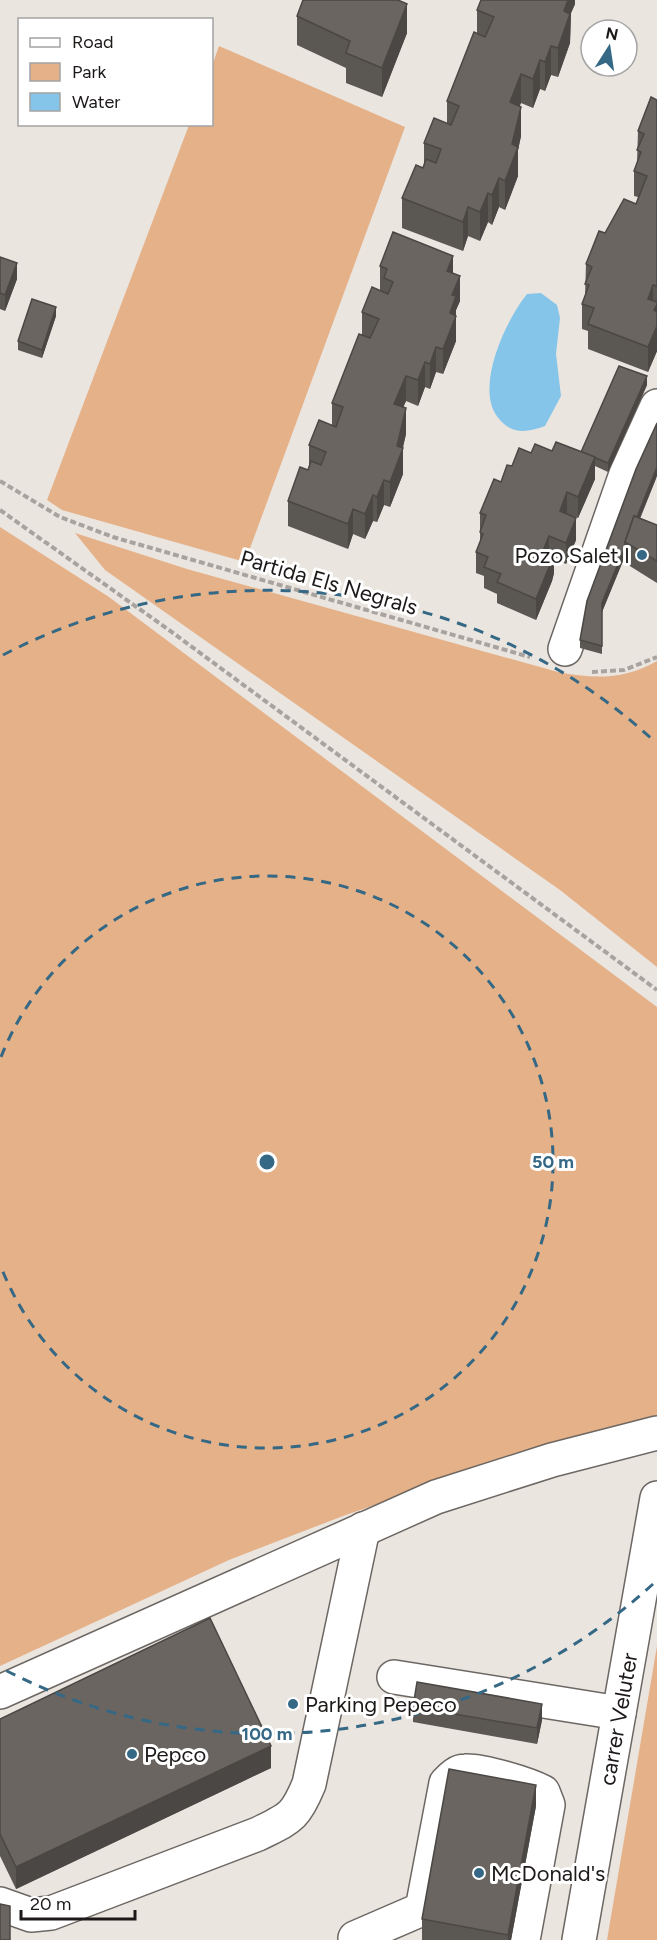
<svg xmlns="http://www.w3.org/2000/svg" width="657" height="1940" viewBox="0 0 657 1940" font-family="Figtree,sans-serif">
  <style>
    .green { fill: #e5b188 }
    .water { fill: #85c5e9 }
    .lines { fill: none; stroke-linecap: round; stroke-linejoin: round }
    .minor-casing { stroke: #6d6763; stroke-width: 36 }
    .path { stroke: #a8a39f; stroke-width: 4; stroke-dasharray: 6 3; stroke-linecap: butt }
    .minor { stroke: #fff; stroke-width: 33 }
    .wall { fill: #5b5753 }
    .shaded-wall { fill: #4a4744 }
    .building { fill: #6a6561; stroke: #4a4744; stroke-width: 1.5 }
    .ring { fill: none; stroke: #346885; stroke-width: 3; stroke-dasharray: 10 8 }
    .poi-dot { fill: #346885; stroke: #fff; stroke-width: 2 }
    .labels { text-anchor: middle; stroke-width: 6; stroke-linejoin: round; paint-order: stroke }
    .poi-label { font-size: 22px; fill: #1c1918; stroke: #fff; text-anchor: start }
    .street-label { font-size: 22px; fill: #1c1918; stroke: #fff }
    .centre { fill: #346885; stroke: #fff; stroke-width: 3 }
    .ring-label { font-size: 18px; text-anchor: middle; font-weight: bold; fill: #346885; stroke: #fff; stroke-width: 6; stroke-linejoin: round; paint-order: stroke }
  </style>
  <rect width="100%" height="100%" fill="#ebe5e0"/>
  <g class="green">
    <polygon points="219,46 405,127 245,562 62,510 47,500 189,125 212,124 212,66"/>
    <polygon points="0,527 109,597 657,1007 657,1420 507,1459 343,1516 229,1560 0,1666"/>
    <path d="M75,533l112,36 371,103c36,7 66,8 99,-11v306l-97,-77 -455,-320z"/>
    <polygon points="657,1646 657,1940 607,1940"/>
  </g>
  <path class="water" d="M541,293l16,12 3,13 -4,36 5,42 -16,30c-17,6 -32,9 -45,-6 -28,-29 6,-100 27,-126z"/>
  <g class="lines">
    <g class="minor-casing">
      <g id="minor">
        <polyline points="565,649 626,474 657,406"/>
        <polyline points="394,1677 619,1713"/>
        <polyline points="0,1692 436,1497 552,1460 657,1433"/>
        <path d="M0,1904l31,11 20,-2 207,-79c32,-16 37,-16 51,-50l54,-255"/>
        <path d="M355,1938l67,-29 24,-126c5,-5 11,-12 19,-12 17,-1 63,13 78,21l5,13 -25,135"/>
        <polyline points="579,1940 657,1498"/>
      </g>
    </g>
    <g class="path">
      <polyline points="0,481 60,517 113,537 530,657"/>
      <polyline points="0,510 169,630 657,990"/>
      <polyline points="592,672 624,670 657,657"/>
    </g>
    <use href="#minor" class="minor"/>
  </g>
  <g class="wall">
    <polygon points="575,0 575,4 571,13 570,43 558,77 551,75 545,91 540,89 533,108 521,103 519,106 521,136 518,150 518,176 505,210 499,207 492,225 488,222 480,241 468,236 463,251 402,228 402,198 423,168 424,164 424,143 447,123 447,101 477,33 477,10"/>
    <polygon points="402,2 407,33 382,97 346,83 346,68 297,45 297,16"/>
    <polygon points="657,100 657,351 648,372 588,349 588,331 582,329 582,304 585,296 586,264 605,233 636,204 638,197 634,196 634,171 637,163 638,131"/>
    <polygon points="0,257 17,279 5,311 0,309"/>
    <polygon points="380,266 453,273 460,301 456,310 456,341 443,374 436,372 430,389 425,387 418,406 406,401 403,407 406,434 403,448 403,474 390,507 384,505 377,522 373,521 365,539 353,534 348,549 288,526 288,501 308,470 309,466 309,445 332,425 332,403 362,335 362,312 380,291"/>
    <polygon points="56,316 42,358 18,350 18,341"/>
    <polygon points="647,385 608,472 595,466 595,479 578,518 567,514 576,540 566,564 554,559 554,573 552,581 536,620 497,603 497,594 484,588 484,576 476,573 476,552 480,543 480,513 501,482 512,466 531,453 552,451 581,452"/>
    <polygon points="657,476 640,519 657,525 657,583 625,563 625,556 602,612 602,654 580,648 580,640 587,601"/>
    <polygon points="413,1707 542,1720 537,1744 413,1722"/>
    <polygon points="0,1719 271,1768 16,1889 0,1856"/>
    <polygon points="536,1806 511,1940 422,1940 422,1919"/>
  </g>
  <g class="shaded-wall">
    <polygon points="567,0 575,0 575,4 571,13 570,43 558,77 558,48"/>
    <polygon points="407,4 407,33 382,97 382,68"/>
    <polygon points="551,46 551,75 545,91 545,62"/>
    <polygon points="540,60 540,89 533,108 533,79"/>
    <polygon points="521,74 521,103 510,132 510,102"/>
    <polygon points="521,107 521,136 518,150 518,176 505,210 505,181 512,144"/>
    <polygon points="499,178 499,207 492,225 492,195"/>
    <polygon points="488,193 488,222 480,241 480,212"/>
    <polygon points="468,207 468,236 463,251 463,222"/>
    <polygon points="453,256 453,281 447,271"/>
    <polygon points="17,263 17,279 5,311 5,295"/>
    <polygon points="460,276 460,301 456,310 456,341 443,374 443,349 452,295"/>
    <polygon points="653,285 653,310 648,299"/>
    <polygon points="657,305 657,351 648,372 648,347 654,310"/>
    <polygon points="56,307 56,316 42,358 42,350"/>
    <polygon points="436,347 436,372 430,389 430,364"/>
    <polygon points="425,362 425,387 418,406 418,380"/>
    <polygon points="406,376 406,401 394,429 394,404"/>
    <polygon points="647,376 647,385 608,472 608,463"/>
    <polygon points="406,408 406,434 402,449 403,448 403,474 390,507 390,482"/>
    <polygon points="595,457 595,479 578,518 578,497"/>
    <polygon points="657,467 657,476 629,544 627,543"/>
    <polygon points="384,480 384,505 377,522 377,497"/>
    <polygon points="567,492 567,514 560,532 560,511"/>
    <polygon points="373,495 373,521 365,539 365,514"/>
    <polygon points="353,509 353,534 348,549 348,524"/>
    <polygon points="576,518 576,540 566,564 566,543"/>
    <polygon points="549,536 549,557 544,548"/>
    <polygon points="625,547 625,556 602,612 602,654 602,603"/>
    <polygon points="554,552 554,573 552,581 536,620 536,599"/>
    <polygon points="542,1704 542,1720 537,1744 537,1728"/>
    <polygon points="271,1746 271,1768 16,1889 16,1867"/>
    <polygon points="536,1785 536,1806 511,1940 508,1940 508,1935"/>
  </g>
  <g class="building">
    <polygon points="303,0 398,0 407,4 382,68 346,53 350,41 297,16"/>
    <polygon points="481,0 568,0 564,11 570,14 558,48 551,46 545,62 540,60 533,79 521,74 510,102 521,107 512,144 518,147 505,181 499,178 492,195 488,193 480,212 468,207 463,222 402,198 416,165 423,168 426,159 436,163 441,149 424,143 434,118 451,125 459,106 447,101 474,32 485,37 494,17 477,10"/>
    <polygon points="651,97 657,100 657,286 653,285 648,299 657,302 657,305 654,310 657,312 657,326 648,347 588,324 594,308 582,304 589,285 585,284 592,267 586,264 599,231 605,233 624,199 636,204 647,176 634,171 641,152 637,150 644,134 638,131"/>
    <polygon points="393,232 453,256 447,271 460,276 452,295 456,296 450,313 456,316 443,349 436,347 430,364 425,362 418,380 406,376 394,404 406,408 397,446 403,448 390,482 384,480 377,497 373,495 365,514 353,509 348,524 288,501 300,467 308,470 311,461 321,465 326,452 309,445 319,420 336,427 343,407 332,403 359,334 370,338 379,319 362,312 372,287 388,294 393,282 384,278 387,269 380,266"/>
    <polygon points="0,257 17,263 5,295 0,293"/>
    <polygon points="32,299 56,307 42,350 18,341"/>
    <polygon points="619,366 647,376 608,463 581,452"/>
    <polygon points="657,423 657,467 637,517 634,516 625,542 625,547 602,603 602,646 580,640 587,601 636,469"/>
    <polygon points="556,442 595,457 578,497 567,492 560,511 576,518 566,543 549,536 544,548 554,552 552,560 536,599 497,582 501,574 484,567 488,557 476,552 483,534 480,532 486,515 480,513 494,479 501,482 507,465 512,466 519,448 531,453 535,444 552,451"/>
    <polygon points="634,516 657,525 657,561 625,542"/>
    <polygon points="210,1618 271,1746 16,1867 0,1834 0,1719"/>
    <polygon points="417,1682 542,1704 537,1728 413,1707"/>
    <polygon points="449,1769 536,1785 508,1935 422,1919"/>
    <polygon points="0,1904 10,1906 10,1940 0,1940"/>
  </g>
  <g class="ring">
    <path d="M1 1057A286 286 0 1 1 1 1267"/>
    <path d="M653 1584A572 572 0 0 1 3 1669M3 655A572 572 0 0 1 653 740"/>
  </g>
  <g class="poi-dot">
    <circle cx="642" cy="555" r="6"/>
    <circle cx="293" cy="1704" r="6"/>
    <circle cx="132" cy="1754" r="6"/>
    <circle cx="479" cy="1873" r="6"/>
  </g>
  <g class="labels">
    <g class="poi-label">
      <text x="630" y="563" text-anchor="end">Pozo Salet I</text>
      <text x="305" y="1712">Parking Pepeco</text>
      <text x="144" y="1762">Pepco</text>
      <text x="491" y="1881">McDonald's</text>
    </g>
    <g class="street-label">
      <text transform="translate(329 582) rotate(16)" y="8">Partida Els Negrals</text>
      <text transform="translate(618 1719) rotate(-80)" y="8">carrer Veluter</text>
    </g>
  </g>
  <circle cx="267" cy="1162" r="9" class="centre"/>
  <g class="ring-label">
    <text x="553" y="1168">50 m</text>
    <text x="267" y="1740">100 m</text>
  </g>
  <rect x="18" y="18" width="195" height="108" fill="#ffffff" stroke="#a4a3a3" stroke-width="1.5"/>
  <rect x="30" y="38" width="30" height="9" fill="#ffffff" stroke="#a4a3a3" stroke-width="1.5"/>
  <text x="72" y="48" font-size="18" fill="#1c1918">Road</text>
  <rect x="30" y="63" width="30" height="18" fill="#e5b188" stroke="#a4a3a3" stroke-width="1.5"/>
  <text x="72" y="78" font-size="18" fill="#1c1918">Park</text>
  <rect x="30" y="93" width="30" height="18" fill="#85c5e9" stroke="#a4a3a3" stroke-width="1.5"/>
  <text x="72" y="108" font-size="18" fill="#1c1918">Water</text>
  <g transform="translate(609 48) rotate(12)"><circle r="28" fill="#ffffff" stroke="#a4a3a3" stroke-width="1.5"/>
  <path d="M0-4.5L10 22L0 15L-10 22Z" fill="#346885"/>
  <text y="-9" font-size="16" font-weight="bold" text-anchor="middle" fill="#1c1918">N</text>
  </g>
  <path d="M21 1910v9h114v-9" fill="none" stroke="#1c1918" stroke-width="3"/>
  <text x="30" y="1910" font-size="18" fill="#1c1918" stroke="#ffffff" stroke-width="4.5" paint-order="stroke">20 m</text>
</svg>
